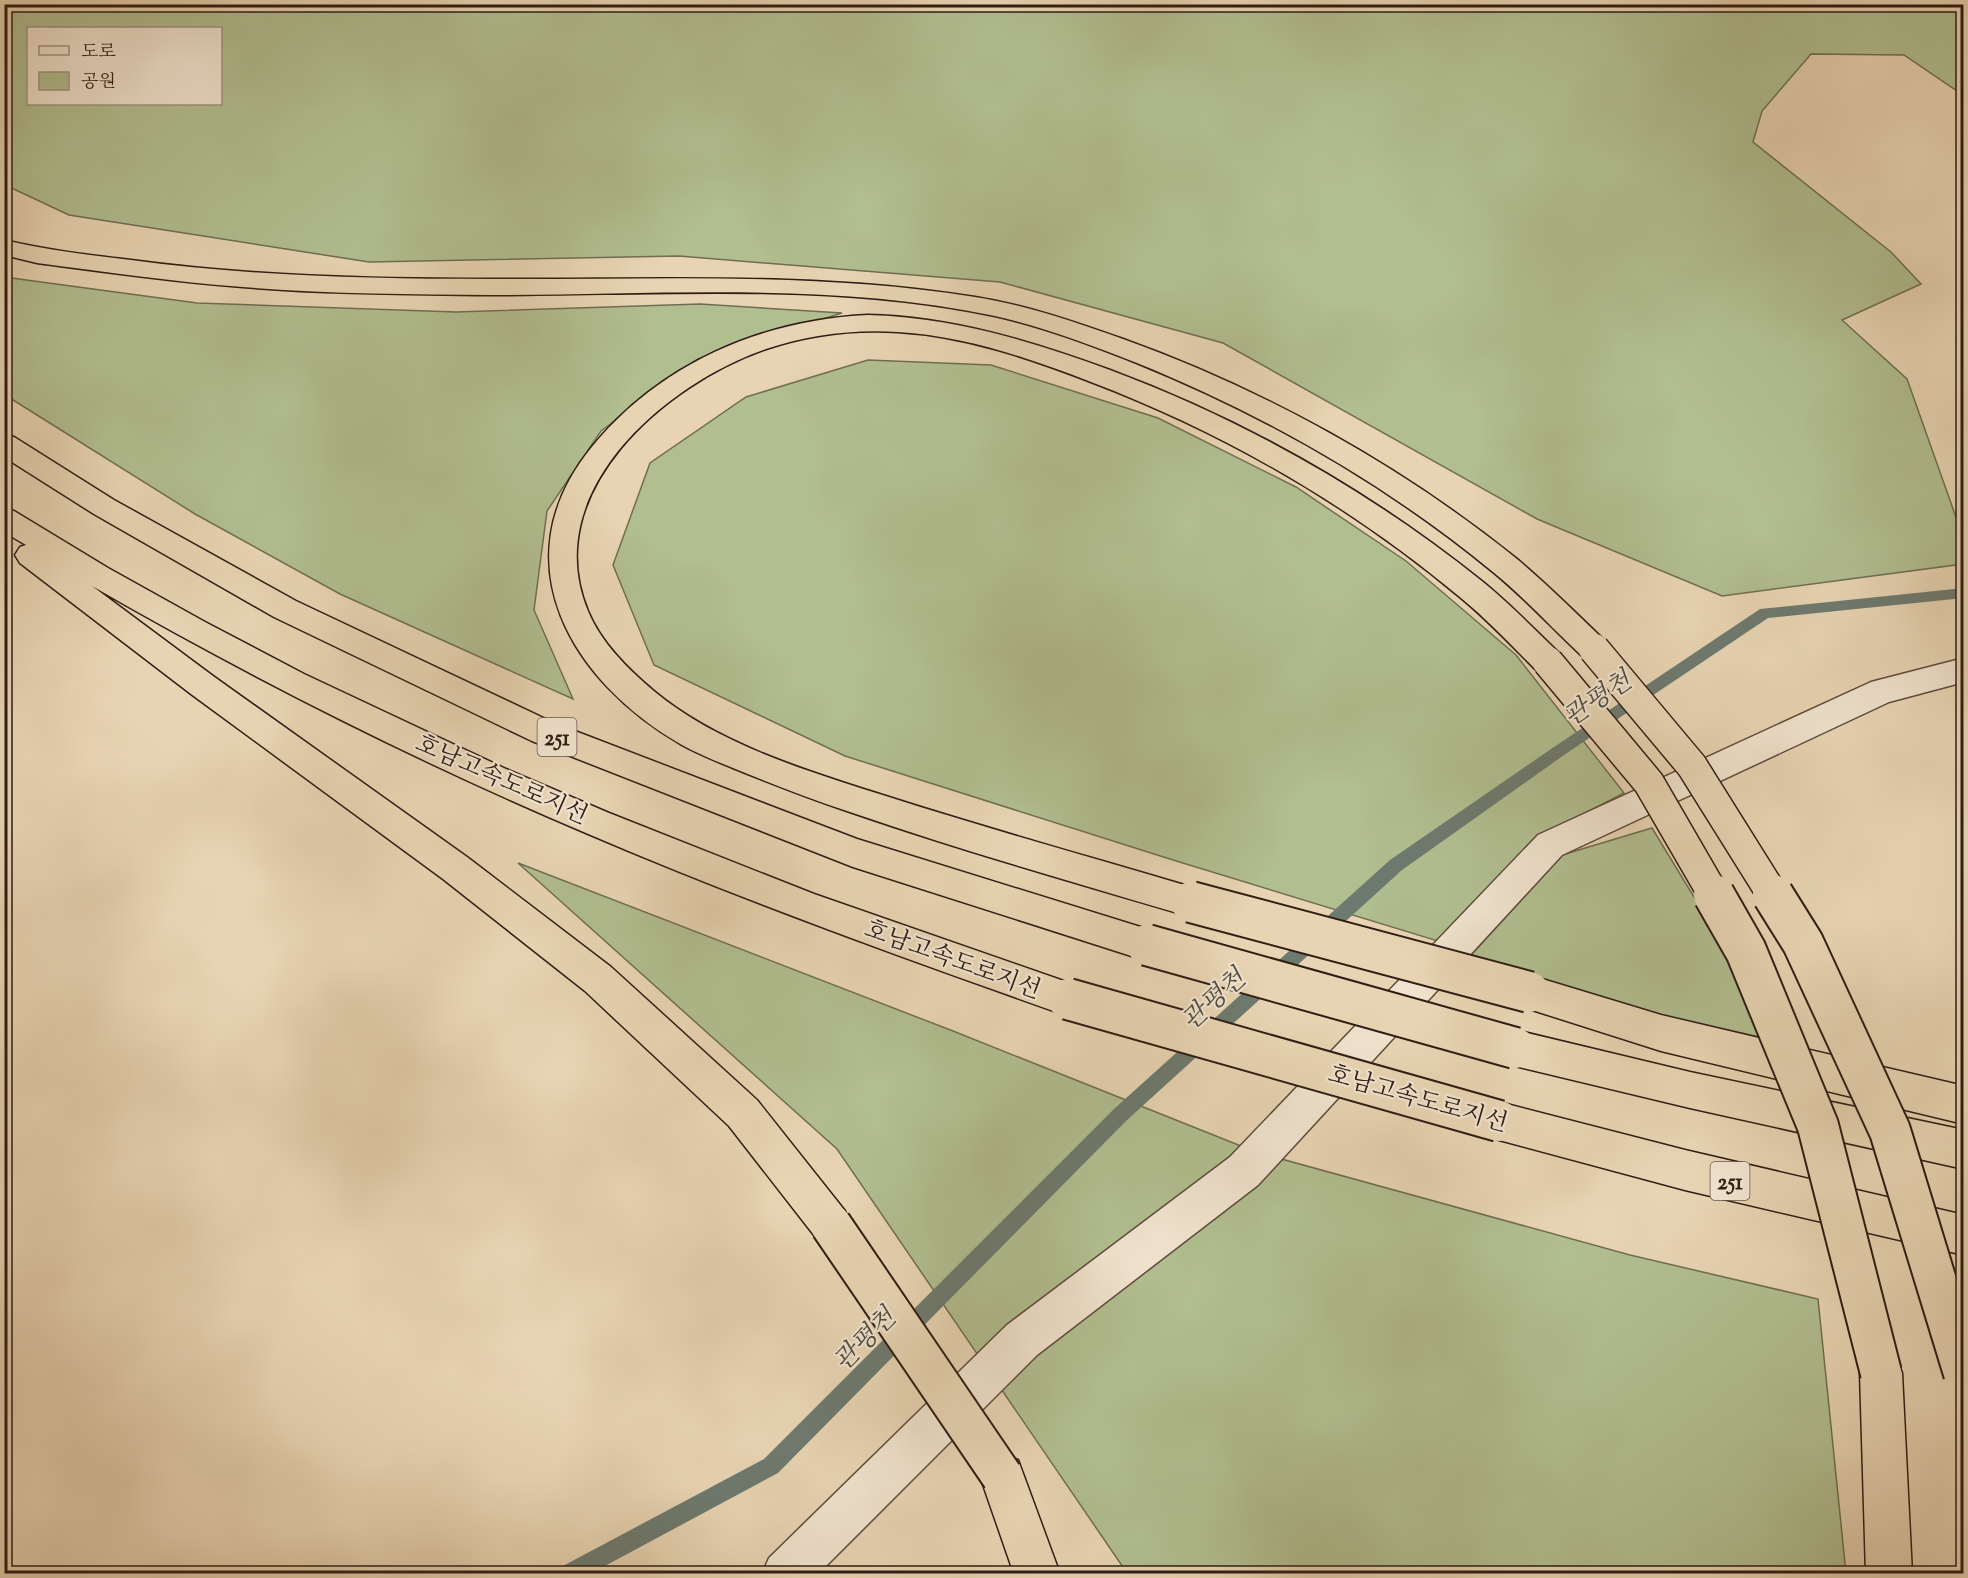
<svg xmlns="http://www.w3.org/2000/svg" width="1968" height="1578" viewBox="0 0 1968 1578" font-family="'Sorts Mill Goudy','Noto Serif KR',serif">
  <style>
    .green { fill: #b1be90; stroke: #706e52; stroke-width: 1.5; fill-rule: evenodd }
    .lines { fill: none; stroke-linecap: round; stroke-linejoin: round }
    .stream { fill: #6d7a6f; fill-rule: evenodd }
    .street-casing { stroke: #5c4b3c; stroke-width: 3 }
    .highway-casing { stroke: #2e1d15; stroke-width: 3 }
    .street { fill: #f0e3ce; fill-rule: evenodd }
    .highway { fill: #e8d4b3; fill-rule: evenodd }
    .highway-bridge-far1-casing { stroke: #2e1d15; stroke-width: 33; stroke-linecap: butt }
    .highway-bridge-casing { stroke: #2e1d15; stroke-width: 44; stroke-linecap: butt }
    .highway-bridge-far1 { stroke: #e8d4b3; stroke-width: 30 }
    .highway-bridge { stroke: #e8d4b3; stroke-width: 40 }
    .labels { text-anchor: middle; stroke-width: 4.5; stroke-linejoin: round; paint-order: stroke }
    .shield { fill: #f0e3ce; stroke: #68584c; stroke-width: 1.5 }
    .shield-label { font-size: 22px; font-weight: bold; fill: #2e1d15 }
    .street-label { font-size: 24px; fill: #2e1d15; stroke: #f0e3ce }
    .water-label { font-size: 26px; font-style: italic; fill: #4e4c42; stroke: #f0e3ce }
  </style>
  <rect width="100%" height="100%" fill="#e8d4b3"/>
  <filter id="stains"><feTurbulence type="fractalNoise" baseFrequency=".00333" numOctaves="4"/><feColorMatrix values="0 0 0 0 .2 0 0 0 0 .09 0 0 0 0 .02 0 0 0 .5 -.17"/></filter>
  <radialGradient id="worn" r=".72"><stop offset=".6" stop-color="#630" stop-opacity="0"/><stop offset="1" stop-color="#630" stop-opacity=".3"/></radialGradient>
  <g class="green">
    <path d="M5,4l1958,1v90l-59,-40 -93,-1 -49,57 -9,31 138,110 30,32 -79,36 65,59 56,158v27l-241,32 -185,-77 -314,-176 -223,-61 -321,-26 -310,6 -300,-47 -64,-30zM28,28h192v76h-192z"/>
    <polygon points="4,277 197,303 456,312 700,304 842,313 698,359 601,431 547,511 534,610 573,699 340,594 195,514 5,395"/>
    <polygon points="868,360 991,365 1158,418 1296,487 1406,561 1516,655 1624,793 1536,838 1441,942 1173,860 845,756 654,665 613,565 650,463 746,397"/>
    <polygon points="1652,828 1736,966 1773,1047 1462,965 1562,855"/>
    <polygon points="518,863 953,1031 1256,1152 1630,1255 1818,1299 1846,1573 1127,1573 837,1149"/>
  </g>
  <g class="lines">
    <polygon class="stream" points="1964,588 1964,598 1768,618 1564,755 1402,870 1126,1121 778,1473 590,1574 558,1574 561,1567 764,1459 1114,1109 1390,860 1554,747 1760,609"/>
    <g class="street-casing">
      <polygon id="street" points="1964,658 1964,682 1889,702 1562,855 1258,1185 1037,1355 818,1574 762,1574 769,1558 1007,1325 1230,1157 1538,835 1871,682"/>
    </g>
    <g class="highway-casing">
      <g id="highway">
        <path d="M4,240c42,10 84,15 127,20 119,16 238,19 358,19 162,1 326,-8 486,18 51,8 100,25 148,42 142,51 277,126 394,220 31,26 59,54 88,82l4,8 -4,8 -11,4 -11,-4c-30,-28 -58,-59 -90,-85 -107,-88 -228,-157 -356,-209 -46,-18 -93,-36 -142,-47 -164,-35 -337,-21 -504,-21 -83,-1 -166,-1 -248,-8 -69,-5 -137,-15 -206,-24l-33,-8z"/>
        <path d="M868,315c84,2 163,26 242,55 134,50 261,122 373,212 27,22 51,47 76,71l4,9 -4,9 -11,3 -11,-3c-25,-25 -49,-51 -76,-73 -110,-92 -236,-165 -370,-216 -62,-24 -126,-46 -193,-50 -45,-3 -90,3 -132,17 -101,35 -228,143 -178,262 13,32 41,59 67,81 64,53 155,80 234,105 100,32 201,60 302,90l12,4 5,11 -5,11 -12,4c-115,-34 -231,-67 -344,-106 -39,-13 -77,-28 -114,-43 -17,-7 -35,-14 -51,-23 -110,-63 -183,-183 -91,-297 68,-84 170,-128 277,-133z"/>
        <polygon points="4,435 14,437 114,500 296,601 554,723 857,839 1147,929 1160,934 1165,945 1160,956 1147,961 853,867 532,741 274,617 94,514 4,457"/>
        <path d="M4,508l10,3 94,57 97,54 99,52 202,95 103,44 205,81 267,93 5,12 -5,12 -13,5c-162,-57 -323,-115 -482,-183 -170,-72 -334,-155 -494,-247l121,90 254,181 144,110 146,133 88,111 6,14 -6,14 -14,6 -14,-6 -88,-113 -144,-135 -142,-112 -252,-185 -171,-131 -5,-8 5,-8 6,-2 -22,-13z"/>
        <polygon points="1529,975 1661,1015 1964,1086 1964,1124 1661,1051 1529,1009 1516,1004 1511,992 1516,980"/>
        <polygon points="1515,1030 1690,1072 1964,1130 1964,1169 1690,1108 1515,1066 1502,1061 1496,1048 1502,1035"/>
        <polygon points="1499,1102 1685,1150 1964,1215 1964,1255 1685,1190 1499,1140 1485,1134 1480,1121 1485,1108"/>
        <polygon points="1881,1352 1896,1358 1902,1373 1912,1574 1866,1574 1860,1373 1866,1358"/>
        <polygon points="1002,1454 1018,1460 1060,1574 1014,1574 980,1476 986,1460"/>
      </g>
    </g>
    <use href="#street" class="street"/>
    <use href="#highway" class="highway"/>
    <g class="highway-bridge-far1-casing">
      <g id="highway-bridge-far1">
        <polyline points="1594,649 1692,766 1774,897"/>
        <polyline points="1548,662 1649,783 1715,897"/>
      </g>
    </g>
    <g class="highway-bridge-casing">
      <g id="highway-bridge">
        <polyline points="1714,895 1746,951 1818,1126 1881,1373"/>
        <polyline points="1773,895 1803,943 1890,1131 1964,1373"/>
        <polyline points="1191,902 1529,992"/>
        <polyline points="1147,945 1515,1048"/>
        <polyline points="1068,999 1499,1121"/>
        <polyline points="831,1225 1002,1476"/>
      </g>
    </g>
    <use href="#highway-bridge-far1" class="highway-bridge-far1"/>
    <use href="#highway-bridge" class="highway-bridge"/>
  </g>
  <g class="labels">
    <g class="shield">
      <rect x="537.5" y="718" width="39" height="38" rx="4.5"/>
      <rect x="1710.5" y="1162" width="39" height="38" rx="4.5"/>
    </g>
    <g class="shield-label">
      <text x="557" y="745">251</text>
      <text x="1730" y="1189">251</text>
    </g>
    <g class="street-label">
      <text transform="translate(502 779) rotate(24)" y="8">호남고속도로지선</text>
      <text transform="translate(953 959) rotate(20)" y="8">호남고속도로지선</text>
      <text transform="translate(1418 1098) rotate(16)" y="8">호남고속도로지선</text>
    </g>
    <g class="water-label">
      <text transform="translate(1597 698) rotate(-34)" y="9">관평천</text>
      <text transform="translate(1213 999) rotate(-42)" y="9">관평천</text>
      <text transform="translate(864 1339) rotate(-45)" y="9">관평천</text>
    </g>
  </g>
  <rect width="1968" height="1578" fill="none" stroke="#e8d4b3" stroke-width="24"/>
  <rect x="6" y="6" width="1956" height="1566" fill="none" stroke="#2e1d15" stroke-width="3"/>
  <rect x="12" y="12" width="1944" height="1554" fill="none" stroke="#2e1d15" stroke-width="1.5"/>
  <rect x="27" y="27" width="195" height="78" fill="#f0e3ce" stroke="#a29484" stroke-width="1.5"/>
  <rect x="39" y="46" width="30" height="9" fill="#f0e3ce" stroke="#a29484" stroke-width="1.5"/>
  <text x="81" y="57" font-size="18" fill="#2e1d15">도로</text>
  <rect x="39" y="72" width="30" height="18" fill="#b1be90" stroke="#a29484" stroke-width="1.5"/>
  <text x="81" y="87" font-size="18" fill="#2e1d15">공원</text>
  <rect width="100%" height="100%" filter="url(#stains)"/>
  <rect width="100%" height="100%" fill="url(#worn)"/>
</svg>
